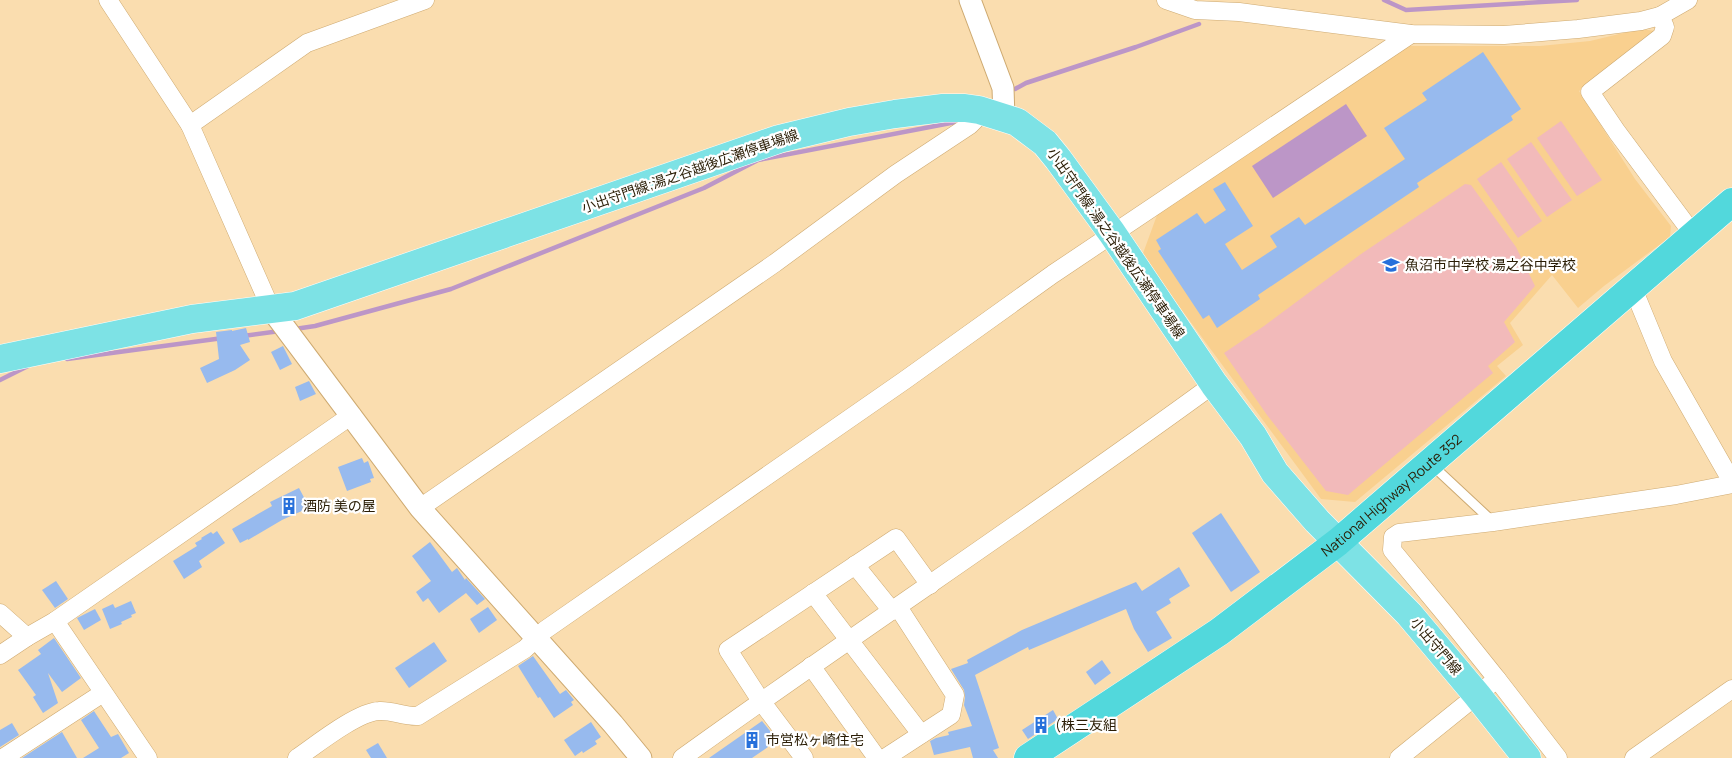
<svg xmlns="http://www.w3.org/2000/svg" width="1732" height="758" viewBox="0 0 1732 758" font-family="Manrope,'Noto Sans JP',sans-serif">
  <style>
    .built { fill: #f9d08f }
    .green { fill: #f2baba }
    .water { fill: #bc96c7 }
    .lines { fill: none; stroke-linecap: round; stroke-linejoin: round }
    .stream { stroke: #bc96c7; stroke-width: 4.5 }
    .building { fill: #97baee }
    .service-casing { stroke: #ceaa71; stroke-width: 11 }
    .minor-casing { stroke: #ceaa71; stroke-width: 19 }
    .tertiary-casing { stroke: #ceaa71; stroke-width: 23 }
    .primary-casing { stroke: #fff; stroke-width: 29 }
    .trunk-casing { stroke: #fff; stroke-width: 29 }
    .service { stroke: #fff; stroke-width: 9 }
    .minor { stroke: #fff; stroke-width: 18 }
    .tertiary { stroke: #fff; stroke-width: 21 }
    .primary { stroke: #7de2e5; stroke-width: 28 }
    .trunk { stroke: #52d8dc; stroke-width: 28 }
    .labels { text-anchor: middle; stroke-width: 4.5; stroke-linejoin: round; paint-order: stroke }
    .street-label { font-size: 14px; fill: #2a1d05; stroke: #fff }
    .poi-label { font-size: 14px; fill: #2a1d05; stroke: #fff; text-anchor: start }
  </style>
  <rect width="100%" height="100%" fill="#faddaf"/>
  <polygon class="built" points="1640,29 1656,31 1614,68 1579,91 1635,179 1671,226 1670,237 1604,286 1578,308 1552,275 1510,323 1523,345 1497,366 1506,376 1355,502 1321,499 1142,256 1160,207 1407,46 1540,46 1590,41"/>
  <g class="green">
    <polygon points="1561,121 1602,180 1577,196 1537,138"/>
    <polygon points="1531,142 1572,200 1547,217 1507,159"/>
    <polygon points="1501,162 1542,221 1518,238 1477,179"/>
    <polygon points="1465,184 1471,185 1516,247 1535,286 1504,322 1515,342 1488,366 1493,373 1348,495 1326,491 1267,415 1224,353 1264,326 1361,254"/>
  </g>
  <polygon class="water" points="1346,104 1367,136 1273,198 1252,166"/>
  <g class="lines">
    <g class="stream">
      <polyline points="1384,0 1406,10 1577,0"/>
      <polyline points="1015,89 1026,83 1136,47 1199,24"/>
      <polyline points="295,329 315,326 451,289 704,188 758,160 956,122"/>
      <polyline points="243,336 280,331"/>
      <polyline points="67,359 223,338"/>
      <polyline points="0,380 28,366"/>
    </g>
  </g>
  <g class="building">
    <polygon points="1483,52 1521,109 1511,116 1513,120 1417,183 1419,187 1258,295 1260,299 1217,328 1209,315 1203,319 1158,251 1161,249 1156,240 1197,213 1205,224 1226,210 1213,189 1225,182 1253,226 1225,244 1242,270 1277,247 1270,236 1299,217 1305,225 1405,159 1384,128 1427,100 1422,93"/>
    <polygon points="246,328 250,342 240,345 250,360 235,370 207,383 200,368 219,359 216,332 232,330 232,331"/>
    <polygon points="283,346 292,364 280,370 271,352"/>
    <polygon points="309,381 316,394 300,401 295,387"/>
    <polygon points="362,458 364,463 368,461 374,478 370,479 371,482 347,491 338,467"/>
    <polygon points="299,488 308,505 302,508 304,510 282,520 248,540 248,539 240,543 232,529 272,506 270,502"/>
    <polygon points="1221,513 1260,572 1231,592 1192,533"/>
    <polygon points="217,531 225,543 199,561 202,567 184,579 173,561 197,546 195,543 202,539 201,538 211,532 213,534"/>
    <polygon points="430,542 452,572 457,568 465,580 466,578 485,599 477,605 466,593 439,613 428,598 423,602 416,592 431,581 412,556"/>
    <polygon points="1179,567 1190,586 1169,599 1171,603 1156,612 1172,638 1148,652 1134,629 1126,609 1029,650 1028,647 975,675 999,748 993,750 998,758 973,758 970,747 934,755 930,741 936,738 949,735 948,732 972,726 964,705 965,697 964,690 951,669 968,663 967,660 1022,630 1136,582 1142,591"/>
    <polygon points="56,581 68,599 55,608 42,590"/>
    <polygon points="131,601 136,613 131,615 132,617 121,622 122,624 110,629 102,609 113,604 115,608"/>
    <polygon points="488,607 497,620 479,633 470,619"/>
    <polygon points="95,609 101,620 84,630 77,618"/>
    <polygon points="54,638 81,678 62,692 48,673 58,703 43,713 33,697 36,695 18,670 41,654 38,650"/>
    <polygon points="434,642 447,661 409,688 395,668"/>
    <polygon points="533,656 560,694 566,690 574,700 571,702 573,705 554,718 540,697 538,698 518,666"/>
    <polygon points="1102,660 1111,673 1095,685 1086,672"/>
    <polygon points="1053,710 1058,719 1028,739 1022,730"/>
    <polygon points="94,711 111,737 118,734 129,753 121,758 83,758 99,748 81,720"/>
    <polygon points="762,721 775,737 766,743 768,747 752,758 709,758"/>
    <polygon points="591,722 601,737 595,741 597,744 583,753 582,751 575,756 564,740"/>
    <polygon points="12,723 19,735 0,747 0,730"/>
    <polygon points="62,732 77,758 22,758"/>
    <polygon points="378,743 387,758 371,758 366,750"/>
  </g>
  <g class="lines">
    <g class="service-casing">
      <polyline id="service" points="1432,465 1492,521"/>
    </g>
    <g class="minor-casing">
      <g id="minor">
        <polyline points="108,0 190,125 271,309"/>
        <polyline points="1166,0 1195,10 1239,12 1411,34 1504,35 1578,29 1641,21 1660,16 1688,0"/>
        <polyline points="1660,16 1665,27 1662,36 1590,92 1617,132 1687,226 1696,234"/>
        <polyline points="190,125 307,43 425,0"/>
        <polyline points="1630,289 1637,298 1663,361 1732,482"/>
        <polyline points="420,508 775,263 896,174 970,125 978,117 979,110"/>
        <polyline points="855,565 892,611"/>
        <polyline points="813,593 921,734"/>
        <polyline points="0,613 27,637"/>
        <polyline points="55,621 148,758"/>
        <polyline points="0,655 27,637 55,621 352,415"/>
        <polyline points="811,666 877,758"/>
        <polyline points="1497,679 1558,758"/>
        <polyline points="3,758 103,693"/>
        <path d="M297,758c19,-13 60,-46 82,-47 13,-1 26,6 39,5l107,-67 20,-19 360,-250 148,-106 358,-240"/>
        <path d="M682,758c176,-127 357,-246 532,-374"/>
        <polyline points="804,758 761,701 728,650 896,538 930,585"/>
        <polyline points="885,758 951,715 955,695 898,607"/>
        <polyline points="1399,758 1497,679 1445,614 1392,550 1393,537 1399,533 1493,522 1676,495 1732,484"/>
        <polyline points="1634,758 1732,689"/>
      </g>
    </g>
    <g class="tertiary-casing">
      <g id="tertiary">
        <polyline points="970,0 1003,88 1004,118"/>
        <polyline points="271,309 420,508 613,724 641,758"/>
      </g>
    </g>
    <g class="primary-casing">
      <polyline id="primary" points="0,359 192,319 295,306 779,139 849,122 895,114 943,108 965,108 979,110 1017,122 1045,143 1058,159 1112,233 1214,384 1253,436 1275,473 1317,521 1409,614 1477,695 1527,758"/>
    </g>
    <g class="trunk-casing">
      <g id="trunk">
        <path id="s1" d="M1028,758l191,-126 119,-90 394,-340"/>
      </g>
    </g>
    <use href="#service" class="service"/>
    <use href="#minor" class="minor"/>
    <use href="#tertiary" class="tertiary"/>
    <use href="#primary" class="primary"/>
    <use href="#trunk" class="trunk"/>
  </g>
  <defs>
    <g id="school-bare" transform="scale(1.35)"><path d="M0-5L7-2L0 1L-7-2ZM-4 1L0 2.5L4 1V4Q0 6-4 4Z" fill="#2670db" stroke="#fff" stroke-width="2.5" paint-order="stroke"/></g>
    <g id="building-bare" transform="scale(1.35)"><path d="M-4-6H4V6H1V3H-1V6H-4ZM-2.5-4.3h1.7v1.8h-1.7ZM.8-4.3h1.7v1.8H.8ZM-2.5-1h1.7V.8h-1.7ZM.8-1h1.7V.8H.8Z" fill="#2670db" stroke="#fff" stroke-width="2.5" paint-order="stroke"/></g>
  </defs>
  <g fill-rule="evenodd">
    <use href="#school-bare" x="1391" y="265"/>
    <use href="#building-bare" x="289" y="506"/>
    <use href="#building-bare" x="1041" y="725"/>
    <use href="#building-bare" x="752" y="740"/>
  </g>
  <g class="labels">
    <g class="street-label">
      <text transform="translate(690 171) rotate(-19)" y="5">小出守門線;湯之谷越後広瀬停車場線</text>
      <text transform="translate(1116 243) rotate(55)" y="5">小出守門線;湯之谷越後広瀬停車場線</text>
      <text dy="5" stroke="none"><textPath href="#s1" startOffset="449">National Highway Route 352</textPath></text>
      <text transform="translate(1436 646) rotate(50)" y="5">小出守門線</text>
    </g>
    <g class="poi-label">
      <text x="1405" y="270">魚沼市中学校 湯之谷中学校</text>
      <text x="303" y="511">酒防 美の屋</text>
      <text x="1055" y="730">(株三友組</text>
      <text x="766" y="745">市営松ヶ崎住宅</text>
    </g>
  </g>
</svg>
